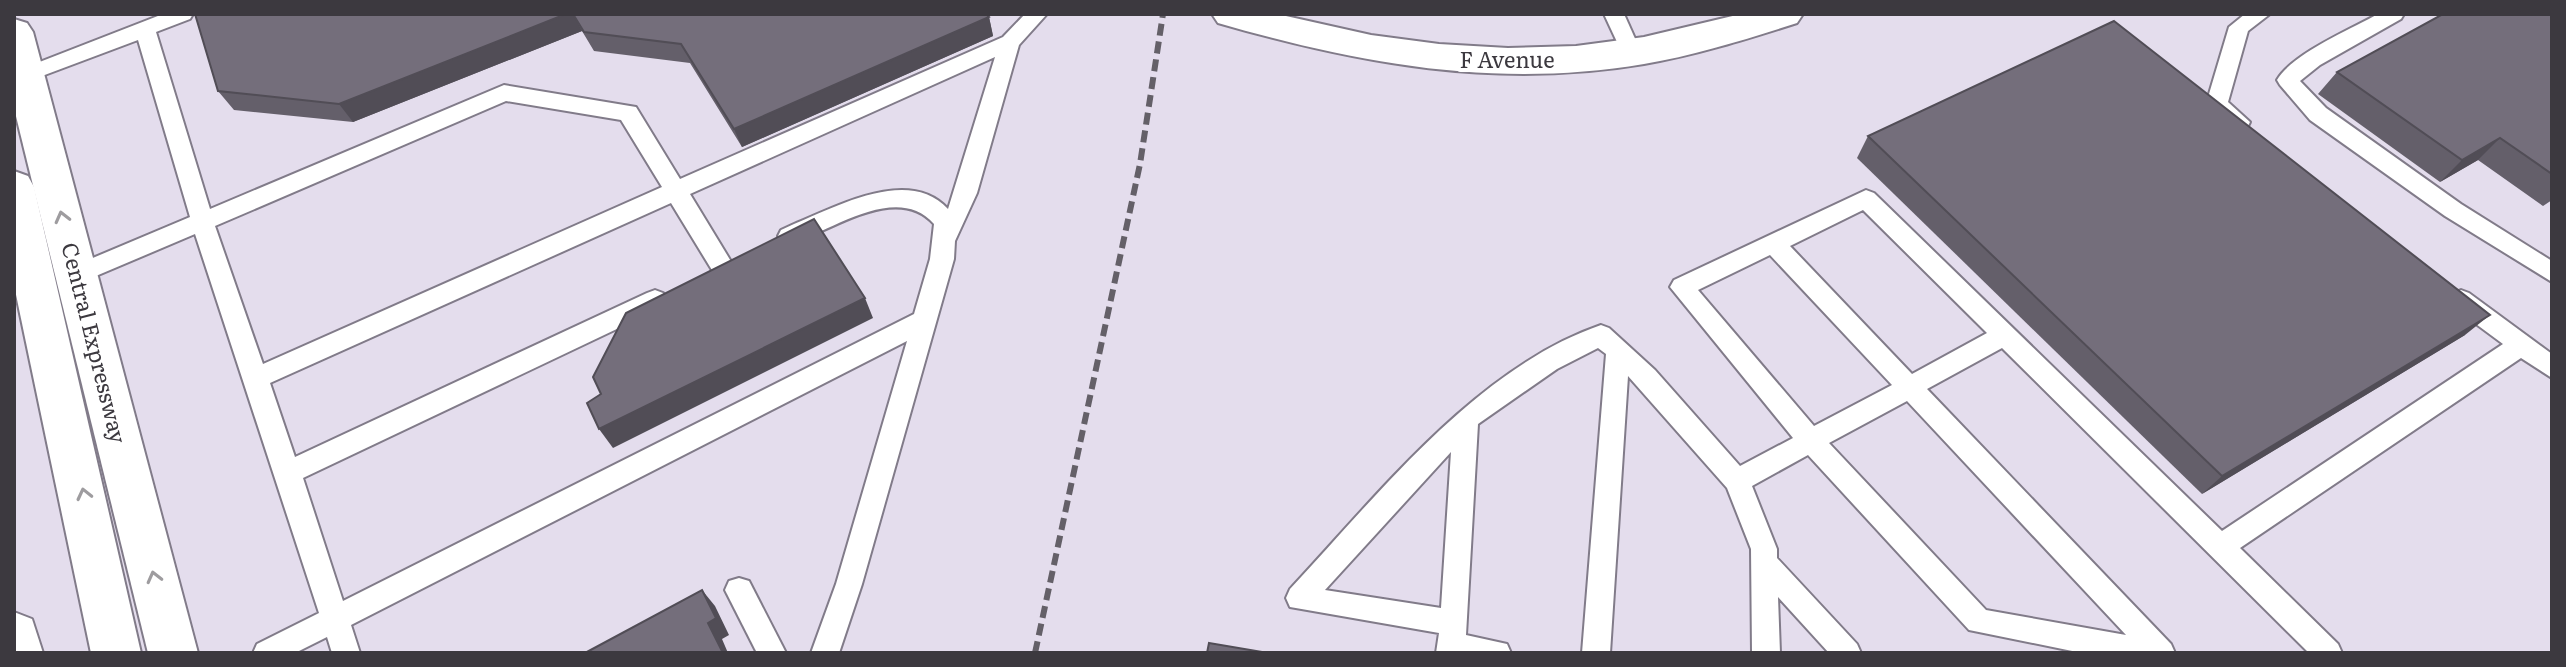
<svg xmlns="http://www.w3.org/2000/svg" width="2566" height="667" viewBox="0 0 2566 667" font-family="Literata,serif">
  <style>
    .lines { fill: none; stroke-linecap: round; stroke-linejoin: round }
    .lane-casing { stroke: #817b89; stroke-width: 4 }
    .secondary-casing { stroke: #817b89; stroke-width: 4 }
    .highway-casing { stroke: #817b89; stroke-width: 4 }
    .lane { fill: #fff; fill-rule: evenodd }
    .secondary { fill: #fff; fill-rule: evenodd }
    .highway { fill: #fff; fill-rule: evenodd }
    .rail { stroke: #646068; stroke-width: 6; stroke-dasharray: 12 6; stroke-linecap: butt }
    .wall { fill: #645f6a }
    .shaded-wall { fill: #514d56 }
    .building { fill: #746e7b; stroke: #514d56; stroke-width: 2 }
    .oneway { stroke: #9e9c9f }
    .labels { text-anchor: middle; stroke-width: 8; stroke-linejoin: round; paint-order: stroke }
    .street-label { font-size: 22px; fill: #3c393f; stroke: #fff }
  </style>
  <rect width="100%" height="100%" fill="#e4dded"/>
  <g class="lines">
    <g class="lane-casing">
      <g id="lane">
        <path d="M163,14h30l-3,5 -34,13 54,177 294,-124 132,22 44,72 323,-142 22,-23h22l-28,31 -42,148 -22,48 -1,18 -92,325 -23,69h-28l25,-69 71,-243 -556,284 9,28h-28l-5,-16 -32,16h-42l4,-9 62,-31 -124,-379 -118,50 -8,-2 -4,-7 4,-7 121,-51 -52,-177 -112,42 -7,-2 -3,-5 3,-5zM995,57l-47,152c-39,-43 -112,-2 -154,15l-13,6 -3,6 3,6 8,3c42,-14 108,-63 145,-21l-4,35 -16,55 -571,287 -40,-123 360,-171 4,-7 -4,-7 -8,-3 -8,3 -352,164 -25,-74 401,-180 44,72 8,2 8,-2 4,-7 -45,-74zM506,101l115,19 41,67 -399,177 -48,-138z"/>
        <polygon points="1604,14 1624,14 1641,52 1638,57 1624,57"/>
        <path d="M2245,14h25l-22,17 -20,71 22,20 -3,6c-16,4 -33,-11 -41,-24l23,-77z"/>
        <path d="M2378,14h26l-3,5 -81,46 -20,16 26,27 135,96 91,57v21l-107,-66 -135,-96 -30,-35 -3,-5c15,-26 74,-51 101,-66z"/>
        <path d="M1866,190l8,3 348,338 281,-187 -50,-37 -4,-7 4,-7 8,-3 8,3 83,61v24l-31,-20 -281,190 98,96 4,9h-33l-307,-305 -75,41 244,255 4,9h-93l-113,-23 -161,-175 -56,31 25,63v9l80,86 4,9h-32l-51,-56 2,56h-28l-1,-104 -24,-61 -99,-112 -18,277h-28l24,-299 -8,-6 -41,21 -79,55 -12,211 41,9 4,9h-75l3,-20 -149,-26 -4,-9 4,-9c88,-94 186,-221 311,-264l8,3 46,42 85,96 53,-28 -123,-151 4,-7zM1863,210l124,123 -75,41 -122,-128zM1770,255l122,130 -78,41 -116,-136zM1907,401l219,234 -140,-25 -157,-167zM1451,452l-10,156 -116,-18z"/>
        <polygon points="739,578 749,581 786,653 757,653 725,590 729,581"/>
      </g>
    </g>
    <g class="secondary-casing">
      <g id="secondary">
        <path d="M1212,14h65l94,21 68,9 69,4 68,-2 68,-9 97,-23h62l-6,9c-50,16 -101,32 -153,41 -148,25 -284,0 -426,-41z"/>
        <polygon points="14,19 27,23 33,32 198,653 148,653 14,108"/>
      </g>
    </g>
    <g class="highway-casing">
      <g id="highway">
        <polygon points="14,171 28,176 34,187 141,653 91,653 14,285"/>
        <polygon points="14,612 32,619 43,653 14,653"/>
      </g>
    </g>
    <use href="#lane" class="lane"/>
    <use href="#secondary" class="secondary"/>
    <use href="#highway" class="highway"/>
    <polyline class="rail" points="1035,653 1140,164 1163,14"/>
  </g>
  <g class="wall">
    <polygon points="195,14 989,17 993,36 742,147 690,63 594,51 582,31 353,122 234,110 218,91"/>
    <polygon points="2552,14 2552,200 2543,206 2478,160 2440,182 2318,94 2337,72"/>
    <polygon points="1868,136 2465,335 2202,494 1857,158"/>
  </g>
  <g class="shaded-wall">
    <polygon points="566,14 573,14 582,31 353,122 339,104"/>
    <polygon points="989,17 993,36 742,147 734,129"/>
    <polygon points="2500,138 2478,160 2440,182 2462,160"/>
    <polygon points="865,298 873,318 613,448 599,429"/>
    <polygon points="2490,315 2465,335 2202,494 2222,476"/>
    <polygon points="702,590 715,606 729,635 722,639 728,653 723,653 708,623"/>
  </g>
  <g class="building">
    <polygon points="195,14 566,14 339,104 218,91"/>
    <polygon points="573,14 986,14 989,17 734,129 681,44 584,32"/>
    <polygon points="2443,14 2552,14 2552,174 2500,138 2462,160 2337,72"/>
    <polygon points="2114,21 2490,315 2222,476 1868,136"/>
    <polygon points="814,219 865,298 599,429 587,403 601,394 593,377 626,313"/>
    <polygon points="702,590 716,618 708,623 723,653 585,653"/>
    <polygon points="1209,643 1268,653 1207,653"/>
  </g>
  <defs><path id="oneway-chevron" d="M-2-3.5L2.5 0L-2 3.5" fill="none" stroke-width="1.6" stroke-linecap="round" stroke-linejoin="round" transform="scale(2)"/></defs>
  <g class="oneway">
    <use href="#oneway-chevron" transform="translate(62 217) rotate(-104)"/>
    <use href="#oneway-chevron" transform="translate(84 494) rotate(-103)"/>
    <use href="#oneway-chevron" transform="translate(154 577) rotate(-104)"/>
  </g>
  <g class="labels">
    <g class="street-label">
      <text x="1507" y="68">F Avenue</text>
      <text transform="translate(94 343) rotate(76)" y="8">Central Expressway</text>
    </g>
  </g>
  <rect width="2566" height="667" fill="none" stroke="#3c393f" stroke-width="32"/>
</svg>
